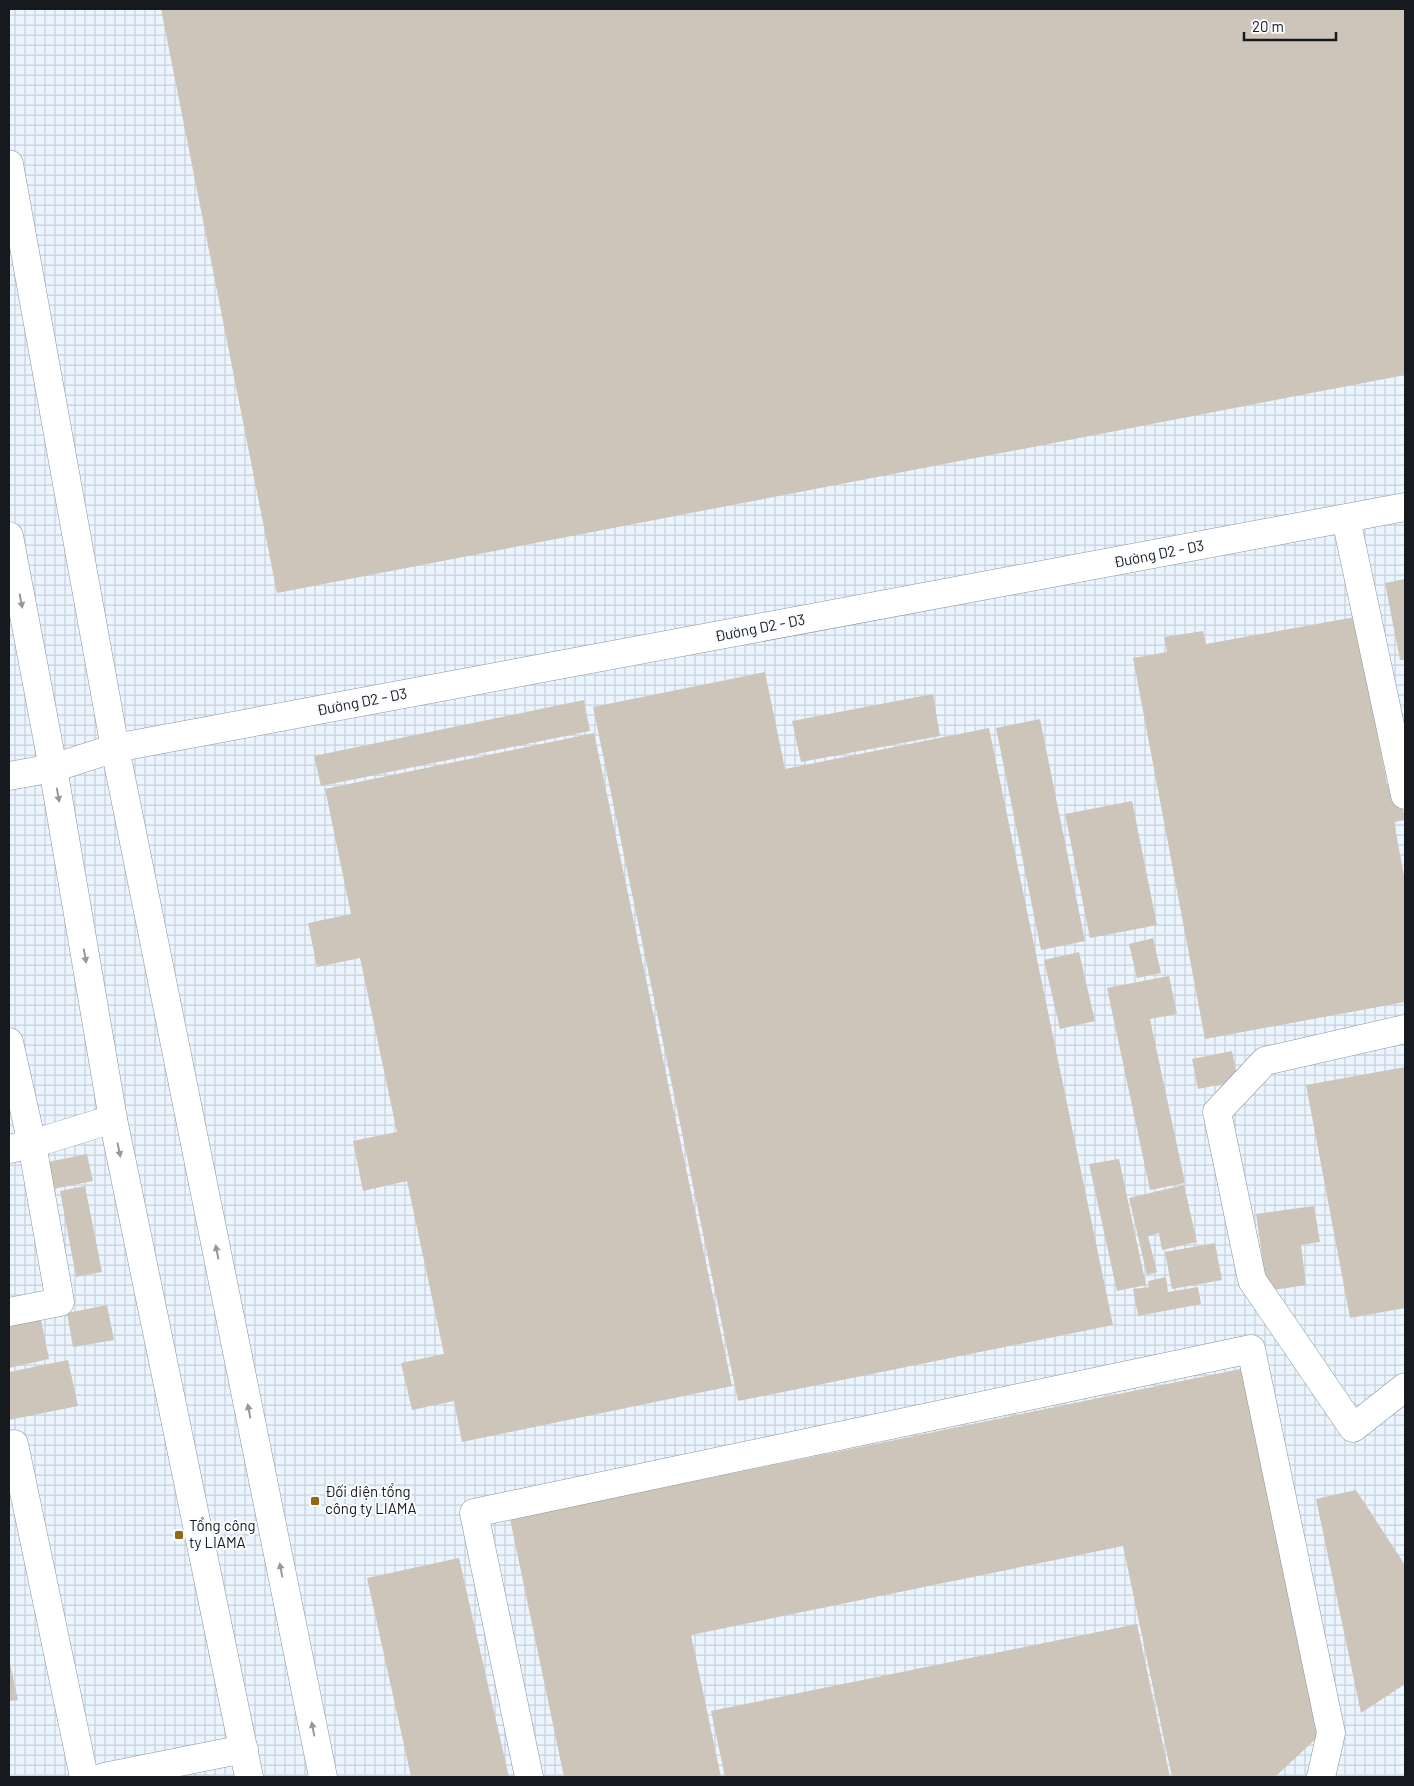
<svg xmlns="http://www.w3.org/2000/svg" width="1414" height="1786" viewBox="0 0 1414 1786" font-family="Barlow,sans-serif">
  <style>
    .industrial { fill: url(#industrial-grid) }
    .building { fill: #cdc5ba }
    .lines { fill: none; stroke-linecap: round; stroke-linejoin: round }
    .minor-casing { stroke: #8a949d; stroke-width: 29 }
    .minor { stroke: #fff; stroke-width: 28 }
    .oneway { fill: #969899 }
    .poi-dot { fill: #956715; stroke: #fafcfe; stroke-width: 2 }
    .labels { text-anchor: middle; stroke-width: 4; stroke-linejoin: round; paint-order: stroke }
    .street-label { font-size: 15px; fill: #16191d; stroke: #fafcfe }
    .poi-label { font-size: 15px; fill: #16191d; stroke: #fafcfe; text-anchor: start }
  </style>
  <defs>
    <pattern id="industrial-grid" width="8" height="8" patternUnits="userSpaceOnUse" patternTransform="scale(1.25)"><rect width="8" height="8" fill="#ebf5ff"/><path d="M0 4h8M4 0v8" fill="none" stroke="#c9d1da"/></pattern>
  </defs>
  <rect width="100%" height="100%" fill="#fafcfe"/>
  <rect class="industrial" x="9" y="9" width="1396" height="1768"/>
  <g class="building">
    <polygon points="161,9 1405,9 1405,375 277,593"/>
    <polygon points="1405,579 1405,660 1400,660 1385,583"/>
    <polygon points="1355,617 1387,784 1398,782 1405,820 1394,822 1405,881 1405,1002 1205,1039 1133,658 1167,652 1164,637 1203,631 1206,644"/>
    <polygon points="765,672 785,769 989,728 1113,1325 738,1401 593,707"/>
    <polygon points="933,694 940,736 801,762 792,721"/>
    <polygon points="584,700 590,731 321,786 314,756"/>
    <polygon points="1040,719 1085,941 1041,950 996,728"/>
    <polygon points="594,733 732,1386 462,1442 454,1401 412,1410 401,1363 444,1354 407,1181 363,1191 353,1141 397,1132 360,958 317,967 308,923 351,914 325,789"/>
    <polygon points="1132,801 1157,925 1090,938 1065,814"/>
    <polygon points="1153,938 1161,973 1137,978 1129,944"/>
    <polygon points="1079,952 1095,1021 1060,1029 1044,960"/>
    <polygon points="1169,976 1177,1014 1150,1019 1185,1183 1150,1190 1107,988"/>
    <polygon points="1232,1051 1238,1081 1198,1089 1192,1059"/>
    <polygon points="1405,1067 1405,1308 1350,1318 1306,1085"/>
    <polygon points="87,1154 93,1181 53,1189 48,1162"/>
    <polygon points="1119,1159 1146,1285 1117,1291 1089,1164"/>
    <polygon points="1184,1185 1197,1242 1162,1250 1159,1233 1148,1236 1157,1272 1147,1275 1129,1198"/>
    <polygon points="85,1186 102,1272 76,1277 60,1191"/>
    <polygon points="1314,1206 1320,1242 1301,1245 1306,1285 1267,1291 1256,1214"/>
    <polygon points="1215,1243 1222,1280 1172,1289 1165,1252"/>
    <polygon points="1166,1277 1168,1292 1198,1287 1201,1304 1138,1316 1133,1289 1149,1287 1148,1281"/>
    <polygon points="107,1305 114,1340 73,1347 67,1313"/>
    <polygon points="41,1320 49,1359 9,1368 9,1326"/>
    <polygon points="68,1360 78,1406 9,1420 9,1372"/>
    <polygon points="1245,1368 1322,1733 1275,1777 1172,1777 1123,1546 691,1635 721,1777 564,1777 510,1519"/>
    <polygon points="1356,1490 1405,1565 1405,1684 1361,1713 1316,1499"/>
    <polygon points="459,1558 509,1777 411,1777 367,1578"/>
    <polygon points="1137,1624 1170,1777 725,1777 711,1711"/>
    <polygon points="9,1659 18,1700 9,1701"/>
  </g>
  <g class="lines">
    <g class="minor-casing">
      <g id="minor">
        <polyline points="9,164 115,748 323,1777"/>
        <polyline points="1346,519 1405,795"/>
        <polyline points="9,536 53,768 113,1119 249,1777"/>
        <polyline points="9,776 53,768 115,748 1405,507"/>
        <polyline points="1405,1029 1265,1061 1217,1112 1252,1280 1353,1428 1405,1387"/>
        <polyline points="9,1042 32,1144 9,1149"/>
        <polyline points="9,1312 60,1302 32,1144 113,1119"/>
        <polyline points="14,1444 84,1777"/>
        <polyline points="104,1777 244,1749"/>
        <polyline points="529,1777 474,1513 1251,1349 1331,1733 1321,1777"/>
      </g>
    </g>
    <use href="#minor" class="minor"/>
  </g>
  <defs><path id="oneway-solid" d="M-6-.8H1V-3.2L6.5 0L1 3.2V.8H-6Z" transform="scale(1.25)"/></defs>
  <g class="oneway">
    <use href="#oneway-solid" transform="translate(21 601) rotate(79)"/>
    <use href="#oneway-solid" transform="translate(58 795) rotate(80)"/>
    <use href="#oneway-solid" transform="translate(85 956) rotate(80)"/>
    <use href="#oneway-solid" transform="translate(119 1150) rotate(78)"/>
    <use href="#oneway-solid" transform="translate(217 1252) rotate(-101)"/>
    <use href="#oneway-solid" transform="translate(249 1411) rotate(-101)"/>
    <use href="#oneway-solid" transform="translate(281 1570) rotate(-101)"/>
    <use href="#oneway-solid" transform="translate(313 1729) rotate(-101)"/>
  </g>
  <g class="poi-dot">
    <rect x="310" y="1496" width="10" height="10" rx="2.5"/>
    <rect x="174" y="1530" width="10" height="10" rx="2.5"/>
  </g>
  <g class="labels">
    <g class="street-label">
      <text transform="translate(1159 554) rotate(-11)" y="5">Đường D2 - D3</text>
      <text transform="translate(760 628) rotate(-11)" y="5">Đường D2 - D3</text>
      <text transform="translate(362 702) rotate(-11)" y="5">Đường D2 - D3</text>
    </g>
    <g class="poi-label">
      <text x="325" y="1497">Đối diện tổng<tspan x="325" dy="17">công ty LIAMA</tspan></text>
      <text x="189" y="1531">Tổng công<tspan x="189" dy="17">ty LIAMA</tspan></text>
    </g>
  </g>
  <rect width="1414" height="1786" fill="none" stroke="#16191d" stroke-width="20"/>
  <path d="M1244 32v8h92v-8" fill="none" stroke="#16191d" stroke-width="2.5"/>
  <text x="1252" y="32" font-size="15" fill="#16191d" stroke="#fafcfe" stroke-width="4" paint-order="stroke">20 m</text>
</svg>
